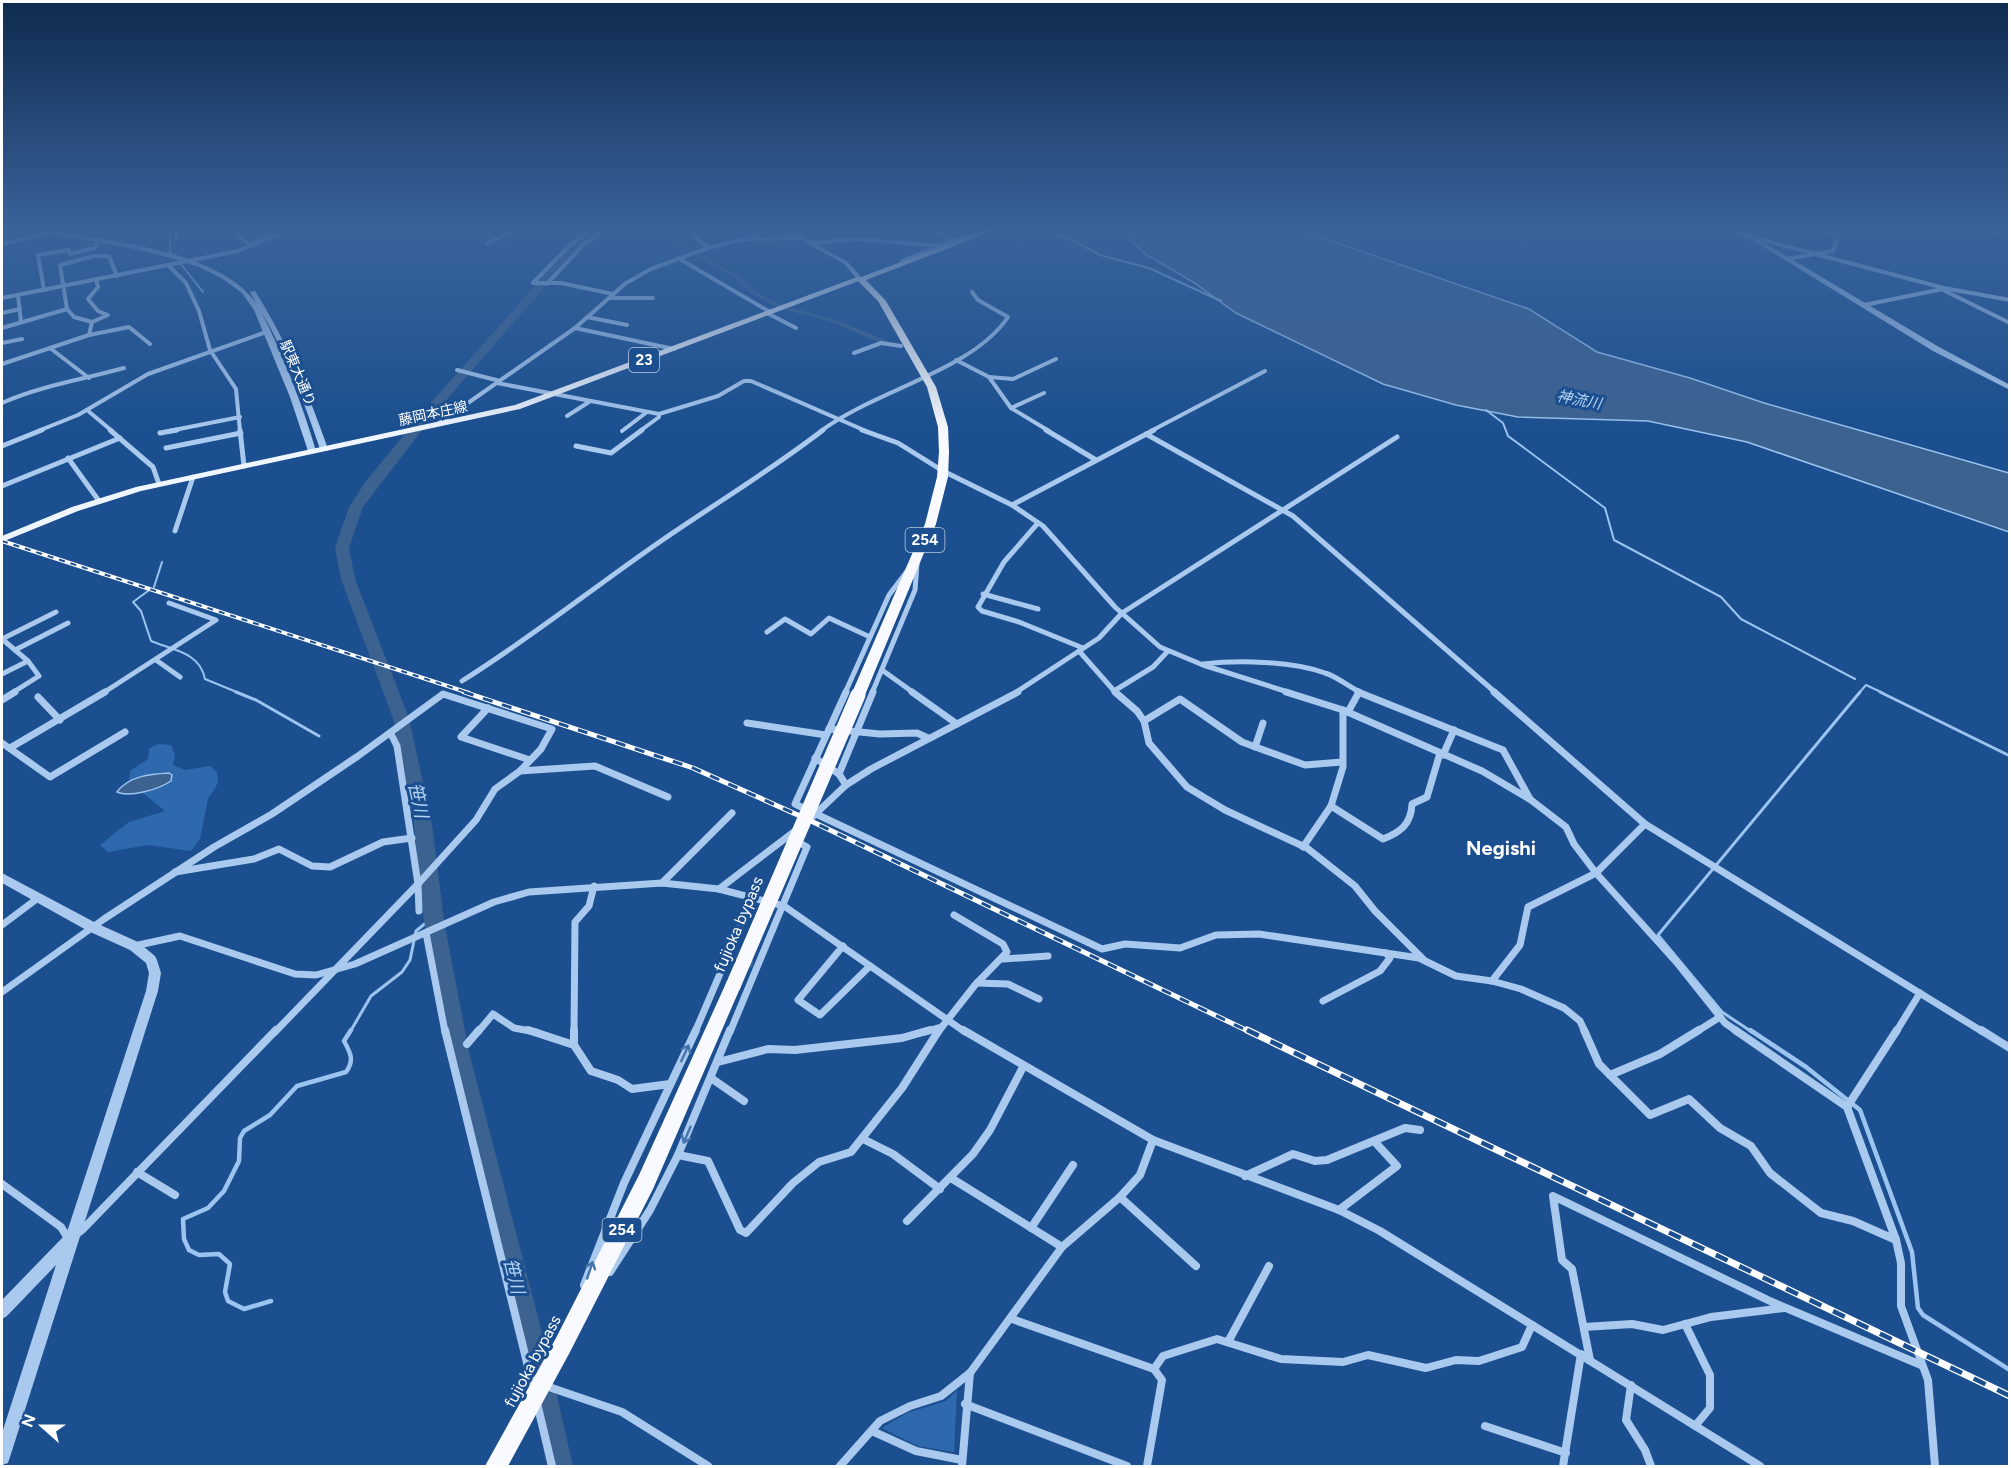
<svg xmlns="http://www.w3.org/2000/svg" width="2011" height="1468" viewBox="0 0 2011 1468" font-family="Figtree,'Noto Sans JP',sans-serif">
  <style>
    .green { fill: #2e69ad }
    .water { fill: #3c6290; stroke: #9cc4f0; stroke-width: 1.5 }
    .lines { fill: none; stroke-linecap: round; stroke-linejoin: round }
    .stream-far2 { stroke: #9cc4f0; stroke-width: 2 }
    .stream-far1 { stroke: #9cc4f0; stroke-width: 3 }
    .stream { stroke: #9cc4f0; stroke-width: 4.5 }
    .canal { fill: #3c6290; fill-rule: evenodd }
    .river { fill: #3c6290; fill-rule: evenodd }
    .minor-tunnel { stroke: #3d69a0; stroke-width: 7; stroke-dasharray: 7 3; stroke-linecap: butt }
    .minor-far3 { stroke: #a9c9ee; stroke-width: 4 }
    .minor-far2 { stroke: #a9c9ee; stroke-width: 5 }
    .minor-far1 { stroke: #a9c9ee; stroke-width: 7 }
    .minor { stroke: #a9c9ee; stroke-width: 8 }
    .tertiary { fill: #a9c9ee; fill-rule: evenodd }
    .primary { fill: #f0f6ff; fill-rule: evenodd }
    .trunk { fill: #f8faff; fill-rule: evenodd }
    .rail-far2-casing { stroke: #fff; stroke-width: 4 }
    .rail-far1-casing { stroke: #fff; stroke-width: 5 }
    .rail-casing { stroke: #fff; stroke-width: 7 }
    .rail-far2 { stroke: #1b4f8f; stroke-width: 2; stroke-dasharray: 6; stroke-linecap: butt }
    .rail-far1 { stroke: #1b4f8f; stroke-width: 3; stroke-dasharray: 10; stroke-linecap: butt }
    .rail { stroke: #1b4f8f; stroke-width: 4.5; stroke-dasharray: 13; stroke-linecap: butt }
    .trunk-bridge { stroke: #f8faff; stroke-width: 15 }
    .oneway { stroke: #4674ac }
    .labels { text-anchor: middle; stroke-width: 6; stroke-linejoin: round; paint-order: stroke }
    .far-street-label { font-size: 14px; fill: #fff; stroke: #1b4f8f }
    .shield { fill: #1b4f8f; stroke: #bbcadd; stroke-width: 1.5 }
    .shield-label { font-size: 15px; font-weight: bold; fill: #fff }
    .far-water-label { font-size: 15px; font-style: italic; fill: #b5d3f5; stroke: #1b4f8f }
    .street-label { font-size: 16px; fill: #fff; stroke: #1b4f8f }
    .water-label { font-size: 18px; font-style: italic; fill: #b5d3f5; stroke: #1b4f8f }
    .quarter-label { font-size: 20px; font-weight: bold; fill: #fff; stroke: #1b4f8f }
  </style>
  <rect width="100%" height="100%" fill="#1b4f8f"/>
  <g class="green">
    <polygon points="158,744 171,745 175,754 173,765 185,770 210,766 217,772 218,783 208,799 200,839 191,851 148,845 108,852 100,845 129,822 165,811 129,782 130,771 148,759 149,749"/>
    <polygon points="957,1390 954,1452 918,1446 882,1428 907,1413 946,1401"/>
  </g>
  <g class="water">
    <polygon points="1118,228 1294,228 1529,309 1597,352 1690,378 1764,403 2009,473 2009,532 1747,442 1648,421 1518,417 1456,405 1383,384 1236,313 1193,282 1145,254"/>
    <path d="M169,773l3,2 -1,6c-12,8 -41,17 -54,11 11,-16 34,-18 52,-19z"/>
  </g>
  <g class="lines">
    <g class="stream-far2">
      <polyline points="170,228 170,252 173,256"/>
      <polyline points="853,228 867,231 927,231"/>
      <polyline points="1791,228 1833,234 1863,228"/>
      <polyline points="1971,228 2010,236"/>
      <polyline points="936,231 961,228"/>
      <polyline points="1051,234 1069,238 1100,255 1149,268 1221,301"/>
      <polyline points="180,263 203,292"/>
      <polyline points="1486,410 1503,423 1508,436 1605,508 1614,540 1721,597 1741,619 1855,679"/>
      <polyline points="154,587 162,562"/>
      <path d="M148,591l-15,11 8,9 10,30c21,9 49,11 54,38l34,14"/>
      <polyline points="1859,693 1866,685 1883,693"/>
    </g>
    <g class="stream-far1">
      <polyline points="236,692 256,700 319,736"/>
      <polyline points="1880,692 2010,756"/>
      <polyline points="350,1032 371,996 402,972 410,960 416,931 433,917"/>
      <polyline points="1752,1032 1722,1012 1658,935 1860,692"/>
    </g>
    <g class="stream">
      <polyline points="1750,1030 1806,1067 1860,1110 1912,1252 1918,1308 1923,1315 2010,1370"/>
      <path d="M271,1301l-27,8 -16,-8 -3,-9 5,-28 -11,-10 -20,1 -10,-5 -5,-11 -1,-20 25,-11 16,-17 15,-30 1,-23 4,-7 26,-16 27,-29 49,-14c9,-12 4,-20 -2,-31l7,-11"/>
    </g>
    <g class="canal">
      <polygon points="662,228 668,228 694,252 738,275 753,290 782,306 777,307 749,292 734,277 692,254 689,253"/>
      <polygon points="788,307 836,320 890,342 883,344 832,322 786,310 785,309"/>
    </g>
    <polygon class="river" points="597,228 608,228 575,252 435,413 363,507 349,548 355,579 409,718 432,824 444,921 469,1052 546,1348 573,1466 547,1466 522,1348 449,1052 424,921 414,824 393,718 341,579 335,548 349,507 366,481 427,407 569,248"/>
    <polyline class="minor-tunnel" points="726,960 759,965"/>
    <g class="minor-far3">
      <polyline points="175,228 176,238"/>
      <polyline points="239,228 235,232 250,246"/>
      <polyline points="687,228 708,248"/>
      <polyline points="861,228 930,229 952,241"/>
      <polyline points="753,236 780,228"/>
      <polyline points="1747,236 1944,288 2010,300"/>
      <polyline points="257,240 272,228"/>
      <polyline points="487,243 522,228"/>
      <polyline points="811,243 857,239 939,246"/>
      <polyline points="2,244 48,233"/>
      <polyline points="678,258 770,312"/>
      <polyline points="1786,259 1833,251 1837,241"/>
      <polyline points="169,266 186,283 199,311 210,350 236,389 240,431"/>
      <polyline points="899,266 902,261 969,235"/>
      <polyline points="533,283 571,244 594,228"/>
      <polyline points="533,283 561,283 613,294"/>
      <polyline points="547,284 584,244 608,228"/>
      <polyline points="44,290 38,255 69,250 70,254 95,248 98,242"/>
      <polyline points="1945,291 2010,323"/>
      <polyline points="18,295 21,322"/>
      <polyline points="2,298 238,251 292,228"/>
      <polyline points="609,298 653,298"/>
      <polyline points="1864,305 1943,289"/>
      <polyline points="2,313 20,309"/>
      <polyline points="767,313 796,328"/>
      <polyline points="587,317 627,325"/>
      <polyline points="92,322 108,315 98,311 88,299 98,287 96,279"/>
      <polyline points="2,328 67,309"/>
      <polyline points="575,328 674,349"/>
      <polyline points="89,335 129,327 150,344"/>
      <polyline points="2,343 22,339"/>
      <polyline points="50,348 89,378"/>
      <polyline points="854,353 881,343 901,346"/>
      <polyline points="956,360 989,377 1011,408 1049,431"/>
      <polyline points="2,364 89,335 92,322 74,317 67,309 60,265 94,256 109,256 117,276"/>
      <polyline points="457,370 500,381"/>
      <polyline points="989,377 1013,379 1056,359"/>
      <polyline points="497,383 659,414 718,396 744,381 751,381 866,431"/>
      <path d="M2,403c38,-17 82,-24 122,-35"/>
      <polyline points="1011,408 1044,393"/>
      <polyline points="87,410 112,431"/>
      <polyline points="567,416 589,402"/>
      <polyline points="438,424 575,328 626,283 651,269 708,248 743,239 802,238"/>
      <polyline points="38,431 78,415 148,374 266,332"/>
      <polyline points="169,431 240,417"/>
      <polyline points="622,431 647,412"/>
      <polyline points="640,431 659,417 659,414"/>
      <path d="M821,431c54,-41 151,-60 187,-114l-30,-17 -6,-8"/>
      <polyline points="1151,431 1265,371"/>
    </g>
    <g class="minor-far2">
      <polyline points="110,430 153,467 159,484"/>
      <polyline points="240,430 244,466"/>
      <polyline points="862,430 898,443 943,471 1012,505 1043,526 1115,607 1160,647 1203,665 1291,693"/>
      <polyline points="1046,430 1096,460"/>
      <polyline points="160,433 177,430"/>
      <polyline points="1146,434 1293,516 1496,693"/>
      <polyline points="2,446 42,430"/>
      <polyline points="576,446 611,453 642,430"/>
      <polyline points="166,448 241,433"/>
      <polyline points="68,458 99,501"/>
      <polyline points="2,486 120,438"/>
      <polyline points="1012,505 1154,430"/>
      <polyline points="1038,523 1004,562 978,607 982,611 1019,622 1083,648"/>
      <polyline points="175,531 193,477"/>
      <polyline points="983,594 1038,609"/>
      <polyline points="767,632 785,619 811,634 829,618 870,637"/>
      <polyline points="2,639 28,661 39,676 12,693"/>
      <polyline points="2,639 56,612"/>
      <polyline points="15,650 68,623"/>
      <polyline points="1079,651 1116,693"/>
      <polyline points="156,660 180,677"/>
      <path d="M1203,664c35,-4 88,-3 122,9 13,4 24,14 37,20"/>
      <polyline points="882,670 914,693"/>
      <polyline points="2,674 28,661"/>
      <path d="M462,681c69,-43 132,-94 199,-140 55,-38 109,-70 162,-111"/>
      <polyline points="1114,691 1153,667 1168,651"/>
      <polyline points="103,693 216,620 169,603"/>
      <polyline points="845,693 889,595 908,570"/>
      <polyline points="872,693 915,590 917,564"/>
      <polyline points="1015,693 1099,638 1122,613 1397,437"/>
    </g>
    <g class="minor-far1">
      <polyline points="846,692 795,804 1102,949 1125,944 1180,948 1216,935 1259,934 1419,958 1456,976 1492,981 1521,989 1564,1008 1580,1021 1585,1032"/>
      <polyline points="912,692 957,724"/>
      <polyline points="1115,692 1137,711 1144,721 1149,743 1187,787 1225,810 1307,848 1355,886 1375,911 1423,959"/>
      <polyline points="1286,692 1343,710 1482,771 1531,800 1566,827 1574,844 1596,873 1678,964 1725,1023 1738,1032"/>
      <polyline points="1358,692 1503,750 1530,799"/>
      <polyline points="1494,692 1645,824 1983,1032"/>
      <polyline points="38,697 60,720"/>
      <polyline points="2,700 15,692"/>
      <polyline points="488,708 461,737 530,760"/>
      <polyline points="1348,712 1359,692"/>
      <polyline points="1144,721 1180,699 1242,742 1305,765 1342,762"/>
      <polyline points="747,723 826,735"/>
      <polyline points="829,729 880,734 917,733 928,738"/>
      <polyline points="391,734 397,746 418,884 419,911"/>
      <polyline points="2,743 50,777 125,732"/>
      <polyline points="1255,747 1263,723"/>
      <polyline points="10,748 105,692"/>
      <polyline points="1443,755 1454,730"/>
      <polyline points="815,758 839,774 846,785"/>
      <polyline points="839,774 873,692"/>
      <path d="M1331,806l52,33c18,-7 28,-15 29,-35l15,-7 13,-44"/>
      <polyline points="808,821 846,785 871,769 1018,692"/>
      <polyline points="1303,847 1331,806 1343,767 1343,710"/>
      <polyline points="175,872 254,859 279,849 312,866 330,867 383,842 412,838"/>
      <polyline points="662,883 732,813"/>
      <polyline points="719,889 795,831"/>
      <polyline points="2,925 38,898"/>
      <polyline points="426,933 445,1032"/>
      <polyline points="134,946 180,936 295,974 316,975 355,964 494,902 529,892 662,883 719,889 784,906 965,1032"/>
      <polyline points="843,946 798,1000 820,1015 870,966"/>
      <polyline points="1003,959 1048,956"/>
      <polyline points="1492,981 1520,945 1528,907 1596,873 1645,824"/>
      <polyline points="977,983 1008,984 1039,999"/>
      <polyline points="2,992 104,919 214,847 272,814 358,756 443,694 552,729 541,749 520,771"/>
      <polyline points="1323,1001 1380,971 1390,958 1386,953"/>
      <polyline points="275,1032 418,884 476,820 495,789 520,771 595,766 668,797"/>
      <polyline points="478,1032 493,1014 514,1028 536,1032"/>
      <polyline points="574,1032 575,922 589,906 594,886"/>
      <polyline points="695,1032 753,897"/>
      <polyline points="730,1032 807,847 796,841"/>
      <polyline points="925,1032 941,1027"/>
      <polyline points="938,1032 975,985 1007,952 1003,944 954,915"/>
      <polyline points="1696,1032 1720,1017"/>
      <polyline points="1896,1032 1920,993"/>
    </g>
    <g class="minor">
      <polyline points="445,1030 533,1387"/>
      <polyline points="528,1030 574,1045 574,1030"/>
      <polyline points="963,1030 1153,1140 1339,1210 1380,1231 1760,1466"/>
      <polyline points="1584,1030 1599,1064 1650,1115 1689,1099 1720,1128 1751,1146 1770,1173 1821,1213 1853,1221 1896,1240"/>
      <polyline points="1735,1030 1847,1107 1896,1240 1901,1263 1901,1306 1928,1380 1935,1466"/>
      <polyline points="1981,1030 2010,1048"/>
      <polyline points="467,1044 479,1030"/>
      <polyline points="574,1045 591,1071 618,1080 632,1089 670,1084"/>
      <polyline points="718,1062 768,1049 795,1050 902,1038 930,1030"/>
      <polyline points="1610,1075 1660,1054 1699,1030"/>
      <polyline points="711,1078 744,1101"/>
      <polyline points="1847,1107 1897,1030"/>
      <polyline points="863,1139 893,1154 940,1189"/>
      <polyline points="678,1155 708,1161 740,1230 746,1233 793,1183 819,1162 851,1152 902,1088 939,1030"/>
      <polyline points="137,1172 175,1195"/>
      <polyline points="1245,1176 1293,1154 1315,1161 1327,1160 1405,1128 1420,1130"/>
      <polyline points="951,1178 1062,1247"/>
      <polyline points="2,1184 61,1227 69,1240 83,1229 276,1030"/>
      <polyline points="1120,1197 1196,1266"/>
      <polyline points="1339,1210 1397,1166 1374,1141"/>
      <polyline points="907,1221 973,1154 990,1130 1023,1067"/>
      <polyline points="1031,1228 1073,1165"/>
      <polyline points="610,1272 650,1210 678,1155 730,1030"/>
      <polyline points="584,1285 624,1183 696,1030"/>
      <polyline points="1012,1319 1154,1369 1163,1356 1217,1339 1281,1359 1343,1362 1368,1355 1426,1368 1456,1360 1479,1361 1522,1347 1532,1325"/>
      <polyline points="1685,1324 1710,1375 1710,1408 1695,1426"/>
      <polyline points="1584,1327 1632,1324 1663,1330 1711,1317 1784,1308"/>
      <polyline points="1228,1342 1269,1266"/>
      <polyline points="1590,1360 1572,1269 1562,1260 1553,1196 1772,1302 1921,1365"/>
      <polyline points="543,1385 622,1412 708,1466"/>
      <polyline points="1631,1385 1626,1420 1645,1450 1651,1466"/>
      <polyline points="537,1403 552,1466"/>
      <polyline points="965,1404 1127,1466"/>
      <polyline points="1485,1426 1566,1453"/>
      <polyline points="872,1431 916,1451 962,1460"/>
      <polyline points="840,1466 880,1421 910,1406 941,1396 970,1373 1062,1247 1120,1197 1140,1175 1153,1140"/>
      <polyline points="962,1466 970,1373"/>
      <polyline points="1147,1466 1162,1380 1154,1369"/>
      <polyline points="1563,1466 1581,1354"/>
    </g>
    <g class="tertiary">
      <path d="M19,228h11l19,3 22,-3 -1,1 -12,3c58,9 162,20 198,71l-6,-11 5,-1c31,49 54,103 73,158l-1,2h-6l-1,-2c-16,-47 -34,-96 -59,-138 22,44 41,92 55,140l-4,2 -4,-2 -18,-54 -36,-87 -12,-17 -19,-14 -24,-12 -29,-9 -30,-8z"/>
      <polygon points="780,228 787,228 848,262 863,279 858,280 844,264"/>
      <path d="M1718,228c9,-1 16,4 25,6 10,1 21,-6 31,-6l-1,1 -21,7 6,3 181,108 71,38v5l-77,-39 -179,-110z"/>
      <polygon points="2,873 96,923 138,942 155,956 157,960 161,973 158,991 10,1457 8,1463 2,1465 2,1433 56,1265 7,1316 2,1319 2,1300 63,1237 66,1235 146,991 149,973 146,963 130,950 88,931 2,883"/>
    </g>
    <polygon class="primary" points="857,277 864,279 520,409 141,491 78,511 2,542 2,536 72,507 136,487 515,405"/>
    <g class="trunk">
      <polygon points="991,228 1001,228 866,280 886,301 936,387 948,427 949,452 948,477 936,524 865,695 858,700 851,695 925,524 937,477 939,452 938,427 927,387 878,301 856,279"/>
      <polygon points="733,979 739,981 741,986 653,1189 570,1352 508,1466 485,1466 556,1338 639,1175 727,981"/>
    </g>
    <g class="rail-far2-casing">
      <polyline id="rail-far2" points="2,541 469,693"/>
    </g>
    <g class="rail-far1-casing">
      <polyline id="rail-far1" points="464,692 693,768 809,820 1250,1032"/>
    </g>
    <g class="rail-casing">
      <polyline id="rail" points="1247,1030 2010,1396"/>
    </g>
    <use href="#rail-far2" class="rail-far2"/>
    <use href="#rail-far1" class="rail-far1"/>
    <use href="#rail" class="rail"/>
    <polyline class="trunk-bridge" points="733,986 858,695"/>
  </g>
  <defs><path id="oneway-shaft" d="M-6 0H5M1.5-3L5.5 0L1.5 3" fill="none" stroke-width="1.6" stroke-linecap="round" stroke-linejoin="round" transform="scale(1.5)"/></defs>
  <g class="oneway">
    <use href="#oneway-shaft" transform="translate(685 1053) rotate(-65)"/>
    <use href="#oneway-shaft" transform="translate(687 1135) rotate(113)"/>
    <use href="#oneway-shaft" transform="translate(590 1270) rotate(-71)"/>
  </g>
  <linearGradient id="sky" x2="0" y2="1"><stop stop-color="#0f2b4f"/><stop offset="0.53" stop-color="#39639b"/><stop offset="1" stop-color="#39639b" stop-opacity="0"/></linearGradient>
  <rect width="2011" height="433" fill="url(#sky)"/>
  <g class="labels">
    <g class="far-street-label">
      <text transform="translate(298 373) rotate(67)" y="5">駅東大通り</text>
      <text transform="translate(433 413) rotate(-12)" y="5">藤岡本庄線</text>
    </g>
    <g class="shield">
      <rect x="629" y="348" width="30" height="24" rx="4.5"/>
      <rect x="905.5" y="528" width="39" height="24" rx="4.5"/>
      <rect x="602.5" y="1218" width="39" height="24" rx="4.5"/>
    </g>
    <g class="shield-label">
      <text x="644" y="365">23</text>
      <text x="925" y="545">254</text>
      <text x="622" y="1235">254</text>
    </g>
    <g class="far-water-label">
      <text transform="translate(1579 400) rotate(11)" y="5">神流川</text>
    </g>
    <g class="street-label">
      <text transform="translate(738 924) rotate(-67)" y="6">fujioka bypass</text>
      <text transform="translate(532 1361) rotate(-62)" y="6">fujioka bypass</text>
    </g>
    <g class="water-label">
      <text transform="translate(418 800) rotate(78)" y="6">笹川</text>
      <text transform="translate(514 1276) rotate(76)" y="6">笹川</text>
    </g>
    <g class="quarter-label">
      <text x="1501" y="855">Negishi</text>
    </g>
  </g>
  <rect width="2011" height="1468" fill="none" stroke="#ffffff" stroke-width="6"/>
  <g transform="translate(42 1426) rotate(291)" stroke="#1b4f8f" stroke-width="4.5" paint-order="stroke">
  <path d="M0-4.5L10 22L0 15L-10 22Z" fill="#ffffff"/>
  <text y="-9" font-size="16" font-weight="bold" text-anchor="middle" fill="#ffffff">N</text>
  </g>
</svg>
